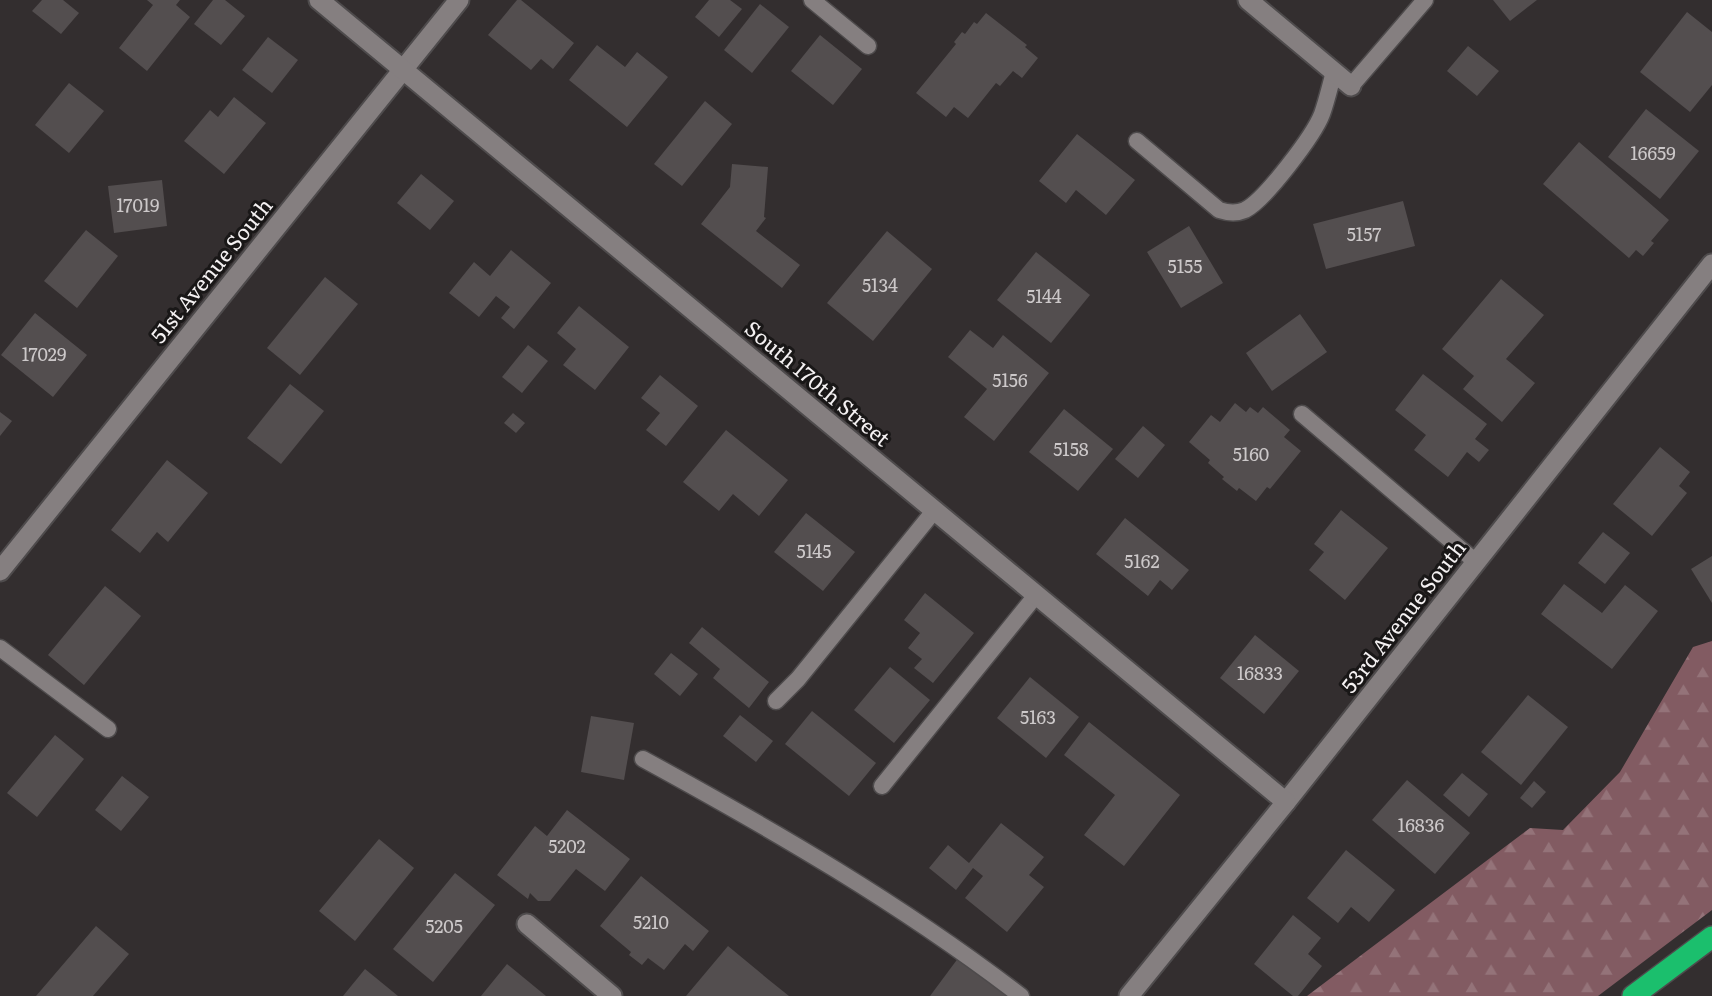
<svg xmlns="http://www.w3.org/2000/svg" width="1712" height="996" viewBox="0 0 1712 996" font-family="Literata,serif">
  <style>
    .forest { fill: url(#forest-firs) }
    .building { fill: #534e4f }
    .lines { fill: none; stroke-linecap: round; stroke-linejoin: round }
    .service-casing { stroke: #4e4b4c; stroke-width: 19 }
    .minor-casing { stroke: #4e4b4c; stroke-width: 23 }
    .tertiary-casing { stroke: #4e4b4c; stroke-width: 23 }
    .motorway-casing { stroke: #4e4b4c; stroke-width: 24 }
    .service { stroke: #857f80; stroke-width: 16 }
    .minor { stroke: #857f80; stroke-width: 19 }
    .tertiary { stroke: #857f80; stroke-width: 19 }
    .motorway { stroke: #1bbf6d; stroke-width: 21 }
    .labels { text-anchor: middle; stroke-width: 6; stroke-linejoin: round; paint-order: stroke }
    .number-label { font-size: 18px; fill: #ccc8c9 }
    .street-label { font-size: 21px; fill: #f4f1f2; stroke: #191717 }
  </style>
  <defs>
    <pattern id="forest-firs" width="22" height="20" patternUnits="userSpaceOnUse" patternTransform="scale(1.75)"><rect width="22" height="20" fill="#825b62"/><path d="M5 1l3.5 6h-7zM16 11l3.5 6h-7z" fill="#947379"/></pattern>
  </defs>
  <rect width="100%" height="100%" fill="#332e2f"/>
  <polygon class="forest" points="1712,641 1712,910 1598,996 1307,996 1530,828 1563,830 1620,772 1693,647"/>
  <g class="building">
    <polygon points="42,0 63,0 79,13 61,34 32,11"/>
    <polygon points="147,0 180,0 176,5 190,17 147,71 119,48 153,5"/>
    <polygon points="213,0 225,0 245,16 221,45 194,24"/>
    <polygon points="517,0 521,0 574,43 553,69 541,59 531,70 488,35"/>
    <polygon points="709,0 730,0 742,9 719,37 695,17"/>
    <polygon points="1493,0 1537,0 1510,21"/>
    <polygon points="760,4 789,27 752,73 724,50"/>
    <polygon points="1687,12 1712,32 1712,85 1690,112 1640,72"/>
    <polygon points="986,13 1027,45 1025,47 1038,58 1022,78 1013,71 1000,86 996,83 968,118 954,107 946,117 916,93 956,44 954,42 962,32 965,34 974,22 977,24"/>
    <polygon points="820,35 862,69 833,105 791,71"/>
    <polygon points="268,37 298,60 272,93 242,70"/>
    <polygon points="597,45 625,67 637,52 668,77 627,127 569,80"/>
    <polygon points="1468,46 1499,71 1477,96 1447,71"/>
    <polygon points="69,83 104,111 69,153 35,125"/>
    <polygon points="234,97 266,123 224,174 184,141 210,110 218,117"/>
    <polygon points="705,101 732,124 682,186 654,164"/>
    <polygon points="1646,109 1699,151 1660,199 1608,157"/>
    <polygon points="1077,134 1135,180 1106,215 1076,190 1066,203 1039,181"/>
    <polygon points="1579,142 1669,220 1651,241 1654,243 1643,256 1636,250 1629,258 1543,184"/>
    <polygon points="732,164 768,167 764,217 766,218 756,231 800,265 782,288 701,224 730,187"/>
    <polygon points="421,174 454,201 430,230 397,203"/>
    <polygon points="162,180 167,226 114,233 108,186"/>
    <polygon points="1403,201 1415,246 1326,269 1313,224"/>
    <polygon points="1189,226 1223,283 1181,308 1147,252"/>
    <polygon points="86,230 118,256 77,308 44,281"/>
    <polygon points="887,231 932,269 873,341 827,303"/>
    <polygon points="511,250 551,283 514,329 501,318 510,307 496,296 479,317 449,293 474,262 490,276"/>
    <polygon points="1036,252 1090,295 1051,343 997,300"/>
    <polygon points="325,277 358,304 300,375 267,348"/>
    <polygon points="1501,279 1544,315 1506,359 1535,383 1502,422 1463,389 1474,376 1442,349"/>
    <polygon points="579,306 629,347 595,390 563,365 576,349 557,333"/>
    <polygon points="35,313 87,355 53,397 1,355"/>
    <polygon points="1300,314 1327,352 1272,391 1246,353"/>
    <polygon points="970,330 993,348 1003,335 1049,373 994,441 964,417 987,389 948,357"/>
    <polygon points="528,345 548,361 522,393 502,377"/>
    <polygon points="1423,374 1487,424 1475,439 1489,450 1479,462 1467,452 1448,477 1414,450 1426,435 1395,410"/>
    <polygon points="660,375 698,406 666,446 646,430 660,413 641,398"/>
    <polygon points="290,384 324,411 281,464 247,438"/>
    <polygon points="1235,403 1246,412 1250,407 1258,413 1263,407 1290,430 1284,437 1301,451 1270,489 1267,487 1256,501 1239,488 1237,491 1222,479 1224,477 1208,463 1210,460 1189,442 1211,415 1220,422"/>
    <polygon points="1064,409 1113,449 1078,491 1029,452"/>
    <polygon points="0,412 12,421 0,436"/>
    <polygon points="513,413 525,423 516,433 504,423"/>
    <polygon points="1143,426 1165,445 1138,478 1115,459"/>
    <polygon points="726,430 788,480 759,516 733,494 719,511 683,482"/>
    <polygon points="1660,447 1690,472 1679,486 1687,493 1652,536 1613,504"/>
    <polygon points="167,460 208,493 168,542 157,532 140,553 111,530"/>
    <polygon points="1341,510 1388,548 1345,600 1309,570 1324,552 1314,544"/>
    <polygon points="806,513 855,552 823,591 774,552"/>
    <polygon points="1125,518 1189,570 1172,590 1160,580 1148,596 1096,554"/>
    <polygon points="1603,532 1630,553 1605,584 1578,563"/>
    <polygon points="1712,556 1712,603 1691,569"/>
    <polygon points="1564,584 1602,613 1625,585 1658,611 1612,669 1541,614"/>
    <polygon points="105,586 141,616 84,685 48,655"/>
    <polygon points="925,593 974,633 933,683 914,668 922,659 908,648 920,633 904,620"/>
    <polygon points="702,627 769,682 749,708 713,678 720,669 689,643"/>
    <polygon points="1255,635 1299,671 1264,714 1220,678"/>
    <polygon points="671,653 698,674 680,696 654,674"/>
    <polygon points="890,667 930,700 894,743 854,710"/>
    <polygon points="1030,677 1079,717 1046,758 997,718"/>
    <polygon points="1528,695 1568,727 1521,785 1481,752"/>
    <polygon points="812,711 876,763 849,796 785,744"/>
    <polygon points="740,715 773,741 756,762 723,736"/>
    <polygon points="591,716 634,723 624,780 581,772"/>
    <polygon points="1089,722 1180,795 1124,866 1084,835 1115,795 1064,755"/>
    <polygon points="55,735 84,759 37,817 7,793"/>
    <polygon points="1462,773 1488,794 1469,817 1443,795"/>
    <polygon points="122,776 149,797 121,831 95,810"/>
    <polygon points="1407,780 1470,833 1435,874 1372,820"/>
    <polygon points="1534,781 1546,792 1532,808 1520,798"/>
    <polygon points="567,810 630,859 605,891 576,869 550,901 538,901 530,893 528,899 497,875 535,826 547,836"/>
    <polygon points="1001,823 1044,857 1029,875 1044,887 1007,932 965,898 983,876 973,868 956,890 929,868 948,845 969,863"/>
    <polygon points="379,839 414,868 355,941 319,911"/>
    <polygon points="1346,850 1395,890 1369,922 1351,907 1338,923 1307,898"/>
    <polygon points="455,873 495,905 433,982 393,949"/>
    <polygon points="641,876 709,931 693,951 685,944 664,970 648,958 642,965 629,955 631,952 600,926"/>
    <polygon points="1293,915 1321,938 1308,954 1322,966 1298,996 1293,996 1254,964"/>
    <polygon points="96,926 129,954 93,996 36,996"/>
    <polygon points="728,946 769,980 789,996 686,996"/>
    <polygon points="959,957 1011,996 930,996"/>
    <polygon points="507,964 546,996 481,996"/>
    <polygon points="365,969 398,996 343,996"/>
  </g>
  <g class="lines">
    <g class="service-casing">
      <g id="service">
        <polyline points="812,0 868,46"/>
        <polyline points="1351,86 1425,0"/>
        <path d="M1137,141l82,69c9,3 17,4 26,0 20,-10 69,-75 77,-96 5,-14 8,-28 12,-42"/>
        <polyline points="1302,414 1476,562"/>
        <polyline points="0,648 108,729"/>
        <polyline points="776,701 798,679 934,511"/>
        <path d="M643,759c132,72 258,145 378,237"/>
        <polyline points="882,786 1037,594"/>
      </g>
    </g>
    <g class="minor-casing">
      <g id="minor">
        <polyline points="1248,0 1351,86"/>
        <polyline points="0,571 459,0"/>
        <polyline points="527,924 612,996"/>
        <polyline points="1129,996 1286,802 1712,264"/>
      </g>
    </g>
    <g class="tertiary-casing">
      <polyline id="tertiary" points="319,0 1286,802"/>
    </g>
    <g class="motorway-casing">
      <polyline id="motorway" points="1633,996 1712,937"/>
    </g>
    <use href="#service" class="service"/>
    <use href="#minor" class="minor"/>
    <use href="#tertiary" class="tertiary"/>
    <use href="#motorway" class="motorway"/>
  </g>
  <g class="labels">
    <g class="number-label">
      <text x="1653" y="160">16659</text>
      <text x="138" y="212">17019</text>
      <text x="1364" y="241">5157</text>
      <text x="1185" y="273">5155</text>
      <text x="880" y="292">5134</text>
      <text x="1044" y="303">5144</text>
      <text x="44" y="361">17029</text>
      <text x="1010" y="387">5156</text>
      <text x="1071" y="456">5158</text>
      <text x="1251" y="461">5160</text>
      <text x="814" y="558">5145</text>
      <text x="1142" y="568">5162</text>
      <text x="1260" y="680">16833</text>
      <text x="1038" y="724">5163</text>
      <text x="1421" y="832">16836</text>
      <text x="567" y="853">5202</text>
      <text x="651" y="929">5210</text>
      <text x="444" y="933">5205</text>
    </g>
    <g class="street-label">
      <text transform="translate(212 271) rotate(-51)" y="7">51st Avenue South</text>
      <text transform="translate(817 384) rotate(40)" y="7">South 170th Street</text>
      <text transform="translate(1404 617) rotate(-52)" y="7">53rd Avenue South</text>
    </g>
  </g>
</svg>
